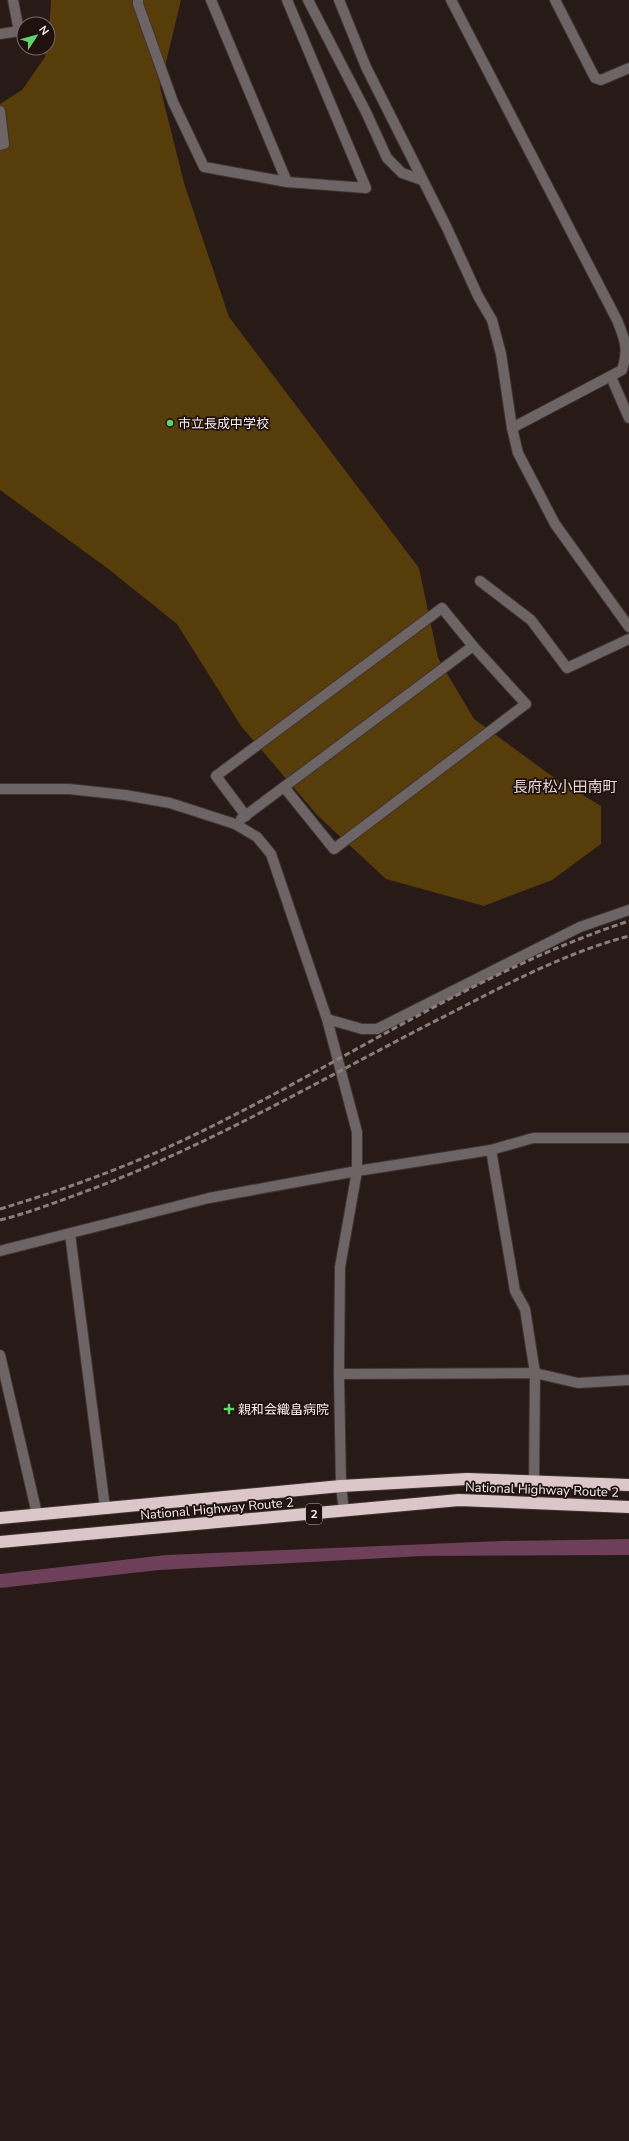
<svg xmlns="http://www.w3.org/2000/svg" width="629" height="2141" viewBox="0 0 629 2141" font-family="'Nunito Sans','Noto Sans JP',sans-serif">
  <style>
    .forest { fill: #573d0a }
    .water { fill: #6d3f58 }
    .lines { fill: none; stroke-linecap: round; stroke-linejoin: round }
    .minor-casing { stroke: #403431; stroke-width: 12 }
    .highway-casing { stroke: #403431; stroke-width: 14 }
    .minor { stroke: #6c6465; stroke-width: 10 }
    .highway { stroke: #dbc7ca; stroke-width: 12 }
    .rail { stroke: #8a7e7c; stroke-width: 3; stroke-dasharray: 6 3; stroke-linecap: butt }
    .poi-dot { fill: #5ed56c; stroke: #1e110e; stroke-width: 1.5 }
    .labels { text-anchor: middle; stroke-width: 3.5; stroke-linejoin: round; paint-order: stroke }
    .shield { fill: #1e110e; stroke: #b8adab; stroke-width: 1 }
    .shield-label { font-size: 12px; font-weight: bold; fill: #faf0ee }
    .poi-label { font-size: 13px; fill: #faf0ee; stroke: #1e110e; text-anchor: start }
    .street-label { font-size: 13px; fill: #faf0ee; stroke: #1e110e }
    .quarter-label { font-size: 15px; fill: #e9d5d1; stroke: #1e110e }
  </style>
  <rect width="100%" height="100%" fill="#271a17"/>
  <polygon class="forest" points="51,0 181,0 160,87 184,183 229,317 419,568 438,658 474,719 556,779 601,806 601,844 552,880 484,906 386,879 318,816 241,726 177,624 107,568 0,490 0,104 22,90 45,57 46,48 48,48"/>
  <polygon class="water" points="629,1539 629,1555 423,1556 159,1570 0,1588 0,1574 166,1555 501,1541"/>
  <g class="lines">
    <g class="minor-casing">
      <g id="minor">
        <polyline points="138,0 138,4 173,102 204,167 287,182 366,188 287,0"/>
        <polyline points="211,0 287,182"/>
        <polyline points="308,0 366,112 387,158 402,173 422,180"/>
        <polyline points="339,0 366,67 447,228 478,296 492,320 501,354 512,428 518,453 555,524 629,627"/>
        <path d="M451,0l166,320c8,20 12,29 5,50l-110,58"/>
        <polyline points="555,0 595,78 601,80 629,68"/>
        <polyline points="0,34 19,31 13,0"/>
        <polyline points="0,111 4,144 0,145"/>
        <polyline points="611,377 629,418"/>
        <polyline points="480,581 531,620 567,668 629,639"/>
        <polyline points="0,789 69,789 125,795 170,803 235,824 257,837 271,854 327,1019 357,1132 357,1171 340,1267 339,1374 341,1486 344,1511"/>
        <polyline points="246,816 216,776 442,608 473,646 526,704 334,849 284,787"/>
        <polyline points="241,819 473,646"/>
        <polyline points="327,1019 362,1029 377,1029 580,927 629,910"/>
        <polyline points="491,1150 515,1291 525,1309 535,1373 534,1483"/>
        <polyline points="70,1234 105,1508"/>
        <polyline points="0,1251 209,1198 357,1171 491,1150 533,1138 629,1138"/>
        <polyline points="0,1355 37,1514"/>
        <polyline points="339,1374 535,1373 578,1383 629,1380"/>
      </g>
    </g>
    <g class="highway-casing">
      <g id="highway">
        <polyline points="0,1518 341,1486 467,1479 629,1485"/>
        <polyline points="0,1542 459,1500 629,1507"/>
      </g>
    </g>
    <use href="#minor" class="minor"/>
    <use href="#highway" class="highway"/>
    <g class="rail">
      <path d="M0,1209c66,-20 130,-43 192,-73 146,-70 282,-164 437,-215"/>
      <path d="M0,1220c32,-8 62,-20 92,-31 125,-47 240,-116 359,-176 58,-30 114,-60 178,-77"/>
    </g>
  </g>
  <g class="poi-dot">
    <circle cx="170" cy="423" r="4"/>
    <path d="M227 1403h4v4h4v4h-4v4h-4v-4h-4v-4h4z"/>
  </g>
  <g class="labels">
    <rect class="shield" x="306" y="1504" width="16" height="20" rx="3"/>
    <g class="shield-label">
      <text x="314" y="1518">2</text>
    </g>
    <g class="poi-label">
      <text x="178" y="428">市立長成中学校</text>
      <text x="238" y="1414">親和会織畠病院</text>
    </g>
    <g class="street-label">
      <text transform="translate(542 1489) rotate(2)" y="5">National Highway Route 2</text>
      <text transform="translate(217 1508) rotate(-5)" y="5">National Highway Route 2</text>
    </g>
    <g class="quarter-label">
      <text x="565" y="792">長府松小田南町</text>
    </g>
  </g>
  <g transform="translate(36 36) rotate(54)"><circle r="19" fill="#1e110e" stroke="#766a68"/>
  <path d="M0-3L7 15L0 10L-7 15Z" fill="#5ed56c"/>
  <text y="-6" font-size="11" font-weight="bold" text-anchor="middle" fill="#faf0ee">N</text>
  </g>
</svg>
